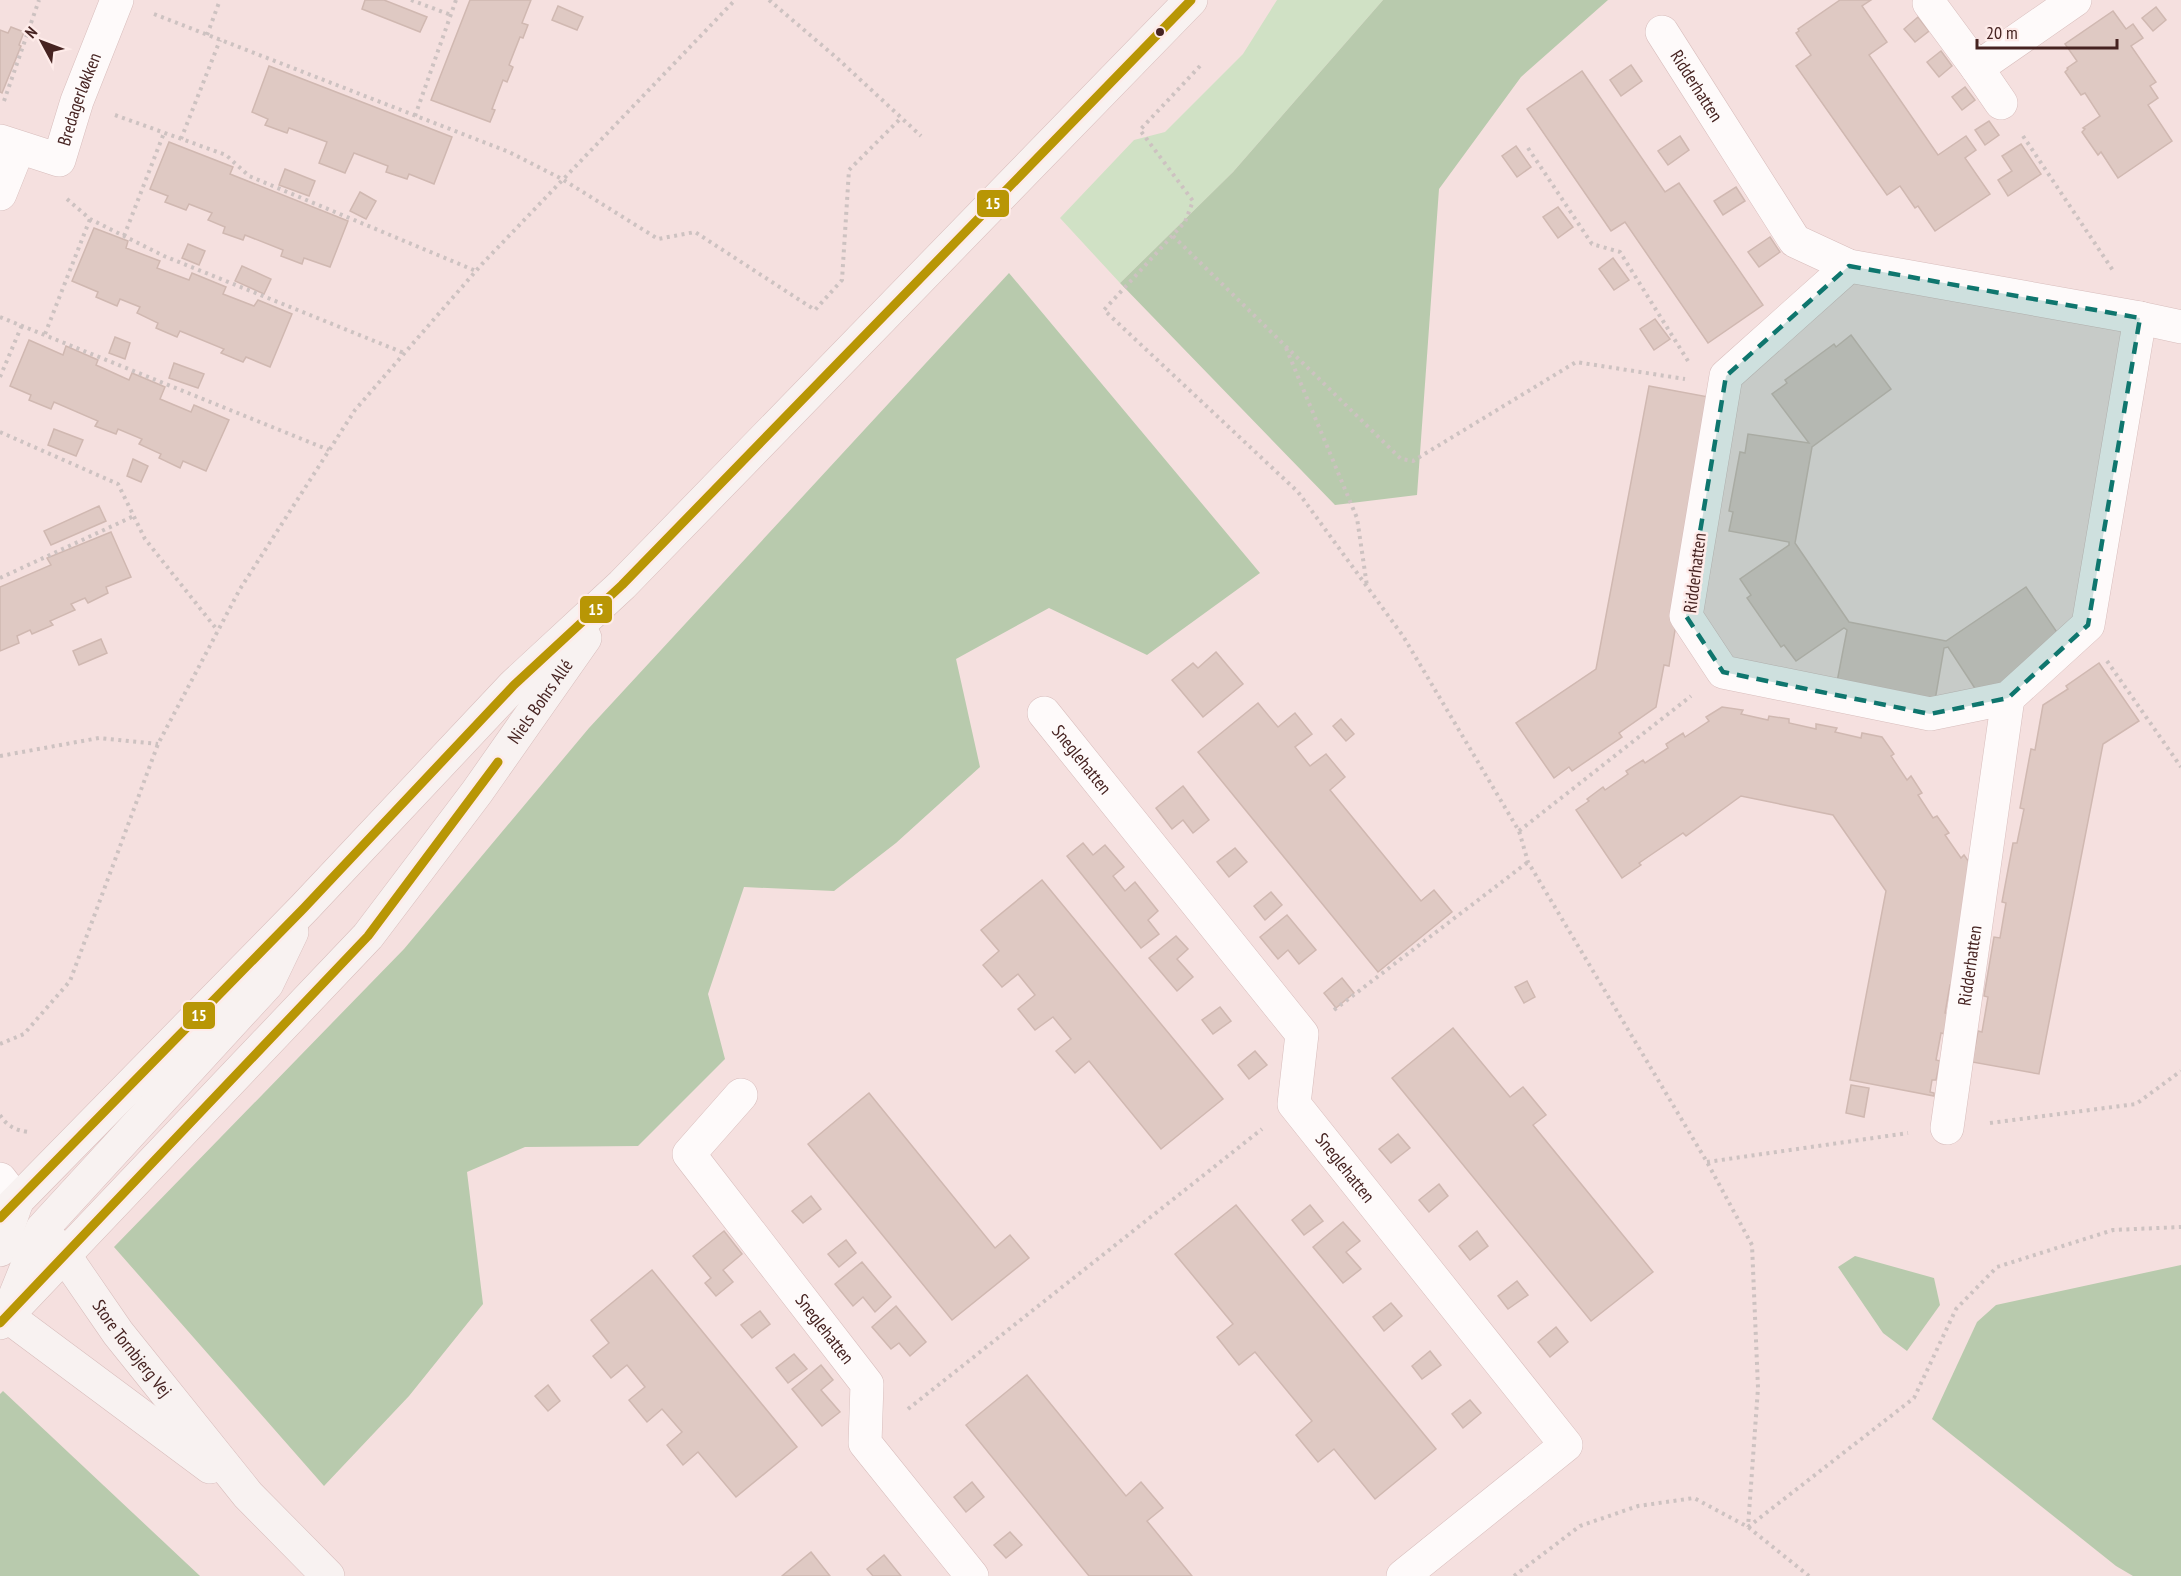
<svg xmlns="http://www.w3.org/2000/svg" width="2181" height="1576" viewBox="0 0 2181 1576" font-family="'PT Sans Narrow',sans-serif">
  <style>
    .green { fill: #d0e1c5 }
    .forest { fill: #b8caad }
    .building { fill: #dfc9c3; stroke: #d0b8b1; stroke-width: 1.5 }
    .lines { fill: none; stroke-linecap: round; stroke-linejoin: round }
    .street-casing { stroke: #d8bdbc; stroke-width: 34 }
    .secondary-casing { stroke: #d8bdbc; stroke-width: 34 }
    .path { stroke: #cdc2c1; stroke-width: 4; stroke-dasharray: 3 4.5; stroke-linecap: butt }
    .street { stroke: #fefafa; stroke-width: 33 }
    .secondary { stroke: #f8f2f1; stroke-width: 33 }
    .bus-1-casing { stroke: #feebe9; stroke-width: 14 }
    .bus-1 { stroke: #b89605; stroke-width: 9 }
    .marked { fill: #0f766e; fill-opacity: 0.2; stroke: #0f766e; stroke-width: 4.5; stroke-dasharray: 12 8; stroke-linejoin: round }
    .bus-dot { fill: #462321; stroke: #feebe9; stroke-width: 2 }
    .labels { text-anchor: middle; stroke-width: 5; stroke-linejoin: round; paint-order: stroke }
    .street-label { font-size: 18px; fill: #462321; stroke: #feebe9 }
    .line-badge { stroke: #feebe9; stroke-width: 2 }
    .badge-label { font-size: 16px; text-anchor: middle; font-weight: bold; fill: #fff }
  </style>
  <rect width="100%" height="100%" fill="#f5e0df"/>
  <polygon class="green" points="1277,0 1383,0 1233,172 1120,283 1060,218 1134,140 1165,132 1243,54"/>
  <g class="forest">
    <polygon points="1383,0 1608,0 1521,77 1439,189 1417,495 1335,505 1120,283 1233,172"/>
    <polygon points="1009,273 1260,573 1147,655 1049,608 956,659 980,767 896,843 834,891 744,887 708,994 725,1059 638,1146 525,1147 467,1172 483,1304 409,1396 324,1486 114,1247 404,949 589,728"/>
    <polygon points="1855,1256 1934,1278 1940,1305 1907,1351 1883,1333 1838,1267"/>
    <polygon points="2181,1265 2181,1576 2133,1576 2116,1566 1932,1419 1977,1322 1996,1305"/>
    <polygon points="3,1391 200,1576 0,1576 0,1394"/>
  </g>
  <g class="building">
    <polygon points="365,0 384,0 427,17 420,32 362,9"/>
    <polygon points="470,0 531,0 522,23 528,25 523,38 520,37 509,65 513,67 507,82 503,80 492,109 495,110 490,122 431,100"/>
    <polygon points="1840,0 1871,0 1862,6 1887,42 1869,55 1938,155 1966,136 1976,150 1965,158 1990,194 1935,231 1918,206 1915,208 1900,186 1887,195 1796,66 1811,55 1796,33 1799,31 1798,29"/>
    <polygon points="558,6 583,17 577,30 552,20"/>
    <polygon points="2156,7 2166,20 2153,31 2142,18"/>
    <polygon points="2113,11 2126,29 2133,24 2143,38 2131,46 2156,82 2150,86 2158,98 2148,105 2172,141 2118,178 2101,152 2098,155 2082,132 2085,129 2083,128 2100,116 2085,93 2081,95 2065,72 2068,69 2067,68 2077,61 2065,44"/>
    <polygon points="1918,17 1929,31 1915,42 1904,29"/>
    <polygon points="11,27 24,32 19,45 21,46 2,93 0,92 0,30 8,33"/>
    <polygon points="1941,51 1952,66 1939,77 1927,62"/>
    <polygon points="1631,65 1642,81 1621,96 1610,80"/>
    <polygon points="269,66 452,137 434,184 409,174 407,179 386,172 388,166 354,153 345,173 319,163 327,142 289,128 287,133 265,125 268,119 252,112"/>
    <polygon points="1582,71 1665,192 1679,183 1763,305 1708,343 1625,222 1611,231 1527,109"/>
    <polygon points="1965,87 1975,100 1962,110 1952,97"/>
    <polygon points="1989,121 1999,135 1985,145 1975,130"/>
    <polygon points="1680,136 1689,150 1668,165 1658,151"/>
    <polygon points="169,142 233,167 230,174 348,221 330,267 304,258 302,264 281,256 283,250 245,235 243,240 223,233 225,227 208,220 212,213 189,204 186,210 165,202 168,196 150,189"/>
    <polygon points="2021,144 2041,174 2008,196 1998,180 2012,171 2002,156"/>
    <polygon points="1516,146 1531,167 1517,177 1502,156"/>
    <polygon points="285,169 315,181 309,196 279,185"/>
    <polygon points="1736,187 1745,201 1723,215 1714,201"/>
    <polygon points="360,192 376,201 366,219 350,211"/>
    <polygon points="1558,207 1573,227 1558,238 1543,217"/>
    <polygon points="94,228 128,241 126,248 160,261 157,268 189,280 192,273 226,287 223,294 254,306 258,300 292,314 270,367 246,357 243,362 221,353 224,349 180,331 177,337 156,328 158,323 137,313 140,307 120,299 117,306 96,297 98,292 72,281"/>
    <polygon points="1770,237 1780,252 1759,267 1748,252"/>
    <polygon points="188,244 205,251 199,265 182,258"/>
    <polygon points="1613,258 1629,280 1614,290 1599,269"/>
    <polygon points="242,266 271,279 264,294 235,281"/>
    <polygon points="1655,319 1670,339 1654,350 1640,329"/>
    <polygon points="1851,335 1891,389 1812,447 1795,543 1849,622 1946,641 2026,587 2063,641 1999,689 1980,696 1948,647 1944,648 1934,706 1836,687 1847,630 1844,628 1796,661 1784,645 1781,647 1747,598 1751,595 1740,579 1789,545 1789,542 1729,531 1733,512 1729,511 1740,452 1745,453 1748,434 1809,443 1772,394 1787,383 1785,380 1834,344 1836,347"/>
    <polygon points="115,337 130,343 125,359 109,353"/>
    <polygon points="29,340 63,355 66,346 98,360 96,365 129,380 132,373 165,387 160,399 191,412 194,405 229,420 206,471 183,461 180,468 159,458 161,454 139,444 142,439 118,429 116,434 95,426 98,421 54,402 51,409 29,400 31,395 10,386"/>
    <polygon points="174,363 204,374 198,388 169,378"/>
    <polygon points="1649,386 1714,398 1669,666 1664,665 1656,707 1619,733 1622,737 1572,771 1569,767 1554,778 1516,723 1596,669"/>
    <polygon points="54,429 83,440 76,456 48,445"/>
    <polygon points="133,459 148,466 141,482 127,476"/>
    <polygon points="99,506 106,521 51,545 44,531"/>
    <polygon points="111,532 131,577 106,587 108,593 88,603 85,598 71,604 75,610 50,621 53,625 32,634 30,630 17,636 19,643 0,651 0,587 51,565 47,558"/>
    <polygon points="101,639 107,653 79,665 73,651"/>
    <polygon points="1216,652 1243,684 1203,717 1172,680 1193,663 1198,668"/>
    <polygon points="2099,663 2139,721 2103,744 2039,1074 1972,1062 1978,1031 1982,1032 1988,997 1984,996 1994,937 2000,938 2006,903 2002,902 2013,843 2017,843 2024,809 2020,808 2031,749 2035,750 2043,705 2068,689 2066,686"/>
    <polygon points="1258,703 1278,727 1295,713 1312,734 1295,747 1310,766 1326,754 1345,777 1330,790 1421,901 1434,890 1452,912 1378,972 1198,752"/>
    <polygon points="1722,707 1743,710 1741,714 1768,720 1769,716 1789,719 1789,723 1816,729 1816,724 1837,728 1835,732 1861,738 1862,733 1882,737 1894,754 1891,756 1907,780 1911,776 1922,793 1918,795 1933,818 1937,816 1949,833 1945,835 1961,858 1964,855 1976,872 1954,986 1950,985 1945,1013 1949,1014 1945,1034 1941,1033 1936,1060 1940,1061 1936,1080 1932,1080 1930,1092 1934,1093 1934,1096 1850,1080 1886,891 1833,815 1741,796 1686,836 1683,833 1639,863 1641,865 1622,878 1576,810 1589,801 1587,799 1603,787 1605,790 1628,774 1626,771 1643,760 1645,763 1668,748 1666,744 1683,733 1685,737 1709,721 1706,717"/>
    <polygon points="1341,719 1354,734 1346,741 1333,726"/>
    <polygon points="1183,786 1209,820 1193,833 1183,820 1172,829 1156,808"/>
    <polygon points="1083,843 1093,855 1105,845 1124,867 1113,876 1125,891 1135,882 1158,911 1148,920 1159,934 1141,948 1067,856"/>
    <polygon points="1235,848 1247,862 1229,877 1217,862"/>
    <polygon points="1042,880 1223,1099 1161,1149 1089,1061 1075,1073 1056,1051 1071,1039 1053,1017 1035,1030 1018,1009 1035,995 1018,974 1002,987 983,965 999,951 981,930"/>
    <polygon points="1271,892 1282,905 1265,920 1254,906"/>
    <polygon points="1287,915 1316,950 1299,964 1288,950 1278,959 1260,937"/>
    <polygon points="1176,936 1188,949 1177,959 1193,977 1177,991 1149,958"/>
    <polygon points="1342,978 1354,993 1336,1008 1324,993"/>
    <polygon points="1527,981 1535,997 1524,1003 1515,987"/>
    <polygon points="1220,1007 1231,1021 1213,1034 1202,1020"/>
    <polygon points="1453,1028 1510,1097 1523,1087 1546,1115 1533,1125 1653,1272 1591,1321 1392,1078"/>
    <polygon points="1255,1051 1267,1065 1249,1079 1238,1065"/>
    <polygon points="1851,1085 1869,1088 1864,1117 1846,1113"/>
    <polygon points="869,1093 995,1248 1010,1235 1029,1258 952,1320 808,1144"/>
    <polygon points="1398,1134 1410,1148 1391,1163 1379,1149"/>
    <polygon points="1439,1184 1448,1196 1429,1212 1419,1200"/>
    <polygon points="811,1196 821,1209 803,1223 792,1211"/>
    <polygon points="1236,1205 1436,1449 1375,1499 1334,1449 1318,1462 1296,1435 1312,1421 1255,1352 1239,1365 1217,1337 1233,1324 1175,1254"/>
    <polygon points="1310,1205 1323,1221 1304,1235 1292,1220"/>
    <polygon points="1343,1222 1360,1241 1346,1252 1361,1269 1343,1283 1313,1247"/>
    <polygon points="724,1231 742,1254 723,1270 733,1282 716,1296 705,1283 711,1278 693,1256"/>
    <polygon points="1477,1231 1488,1246 1470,1260 1459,1246"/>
    <polygon points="846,1240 856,1253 839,1267 828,1254"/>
    <polygon points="862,1262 891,1297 875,1312 863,1297 853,1306 835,1284"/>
    <polygon points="652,1270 797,1447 736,1497 698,1452 683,1465 667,1445 682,1432 662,1409 647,1422 629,1400 645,1387 627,1365 611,1378 593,1356 609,1343 591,1320"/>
    <polygon points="1517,1281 1528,1295 1508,1309 1498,1296"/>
    <polygon points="1391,1303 1402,1316 1384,1331 1373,1317"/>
    <polygon points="896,1306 926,1342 910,1356 899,1343 891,1349 872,1327"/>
    <polygon points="760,1311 770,1324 752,1338 741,1325"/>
    <polygon points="1556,1327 1568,1342 1550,1357 1538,1342"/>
    <polygon points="1430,1351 1441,1365 1422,1379 1412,1366"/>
    <polygon points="794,1354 807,1369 788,1383 776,1368"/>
    <polygon points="821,1365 833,1380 821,1390 840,1412 822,1426 792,1389"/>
    <polygon points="1027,1375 1126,1496 1141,1482 1163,1508 1147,1521 1192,1576 1089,1576 966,1425"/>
    <polygon points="548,1385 560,1401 548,1411 535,1396"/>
    <polygon points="1470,1400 1481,1413 1463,1428 1452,1414"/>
    <polygon points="972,1482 984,1497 966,1512 954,1497"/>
    <polygon points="1010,1532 1022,1545 1006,1558 994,1545"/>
    <polygon points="811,1552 830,1576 782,1576"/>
    <polygon points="884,1555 901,1576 873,1576 867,1569"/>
  </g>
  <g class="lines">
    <g class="street-casing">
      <g id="street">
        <polyline points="1929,3 1977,68 2075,0"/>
        <path id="s1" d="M1662,32l133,209 54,25 291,52 41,9"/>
        <polyline points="1977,68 2001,103"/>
        <path id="s2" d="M0,141l59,19 18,-59 40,-101"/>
        <polyline points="0,194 18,149"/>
        <polyline points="1849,266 1726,376 1686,616 1723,672 1930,714 2008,698 2088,625 2140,318"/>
        <path id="s3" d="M1044,713l258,321 -8,70 272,341 -163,131"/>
        <path id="s4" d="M741,1095l-52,59 178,230 -2,59 107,133"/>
        <path id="s5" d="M1947,1128l61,-430"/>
        <polyline points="0,1179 17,1201"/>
      </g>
    </g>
    <g class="secondary-casing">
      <g id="secondary">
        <polyline points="0,1218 304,908 514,685 622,585 1191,0"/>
        <path id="s6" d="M52,1241l13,15 53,77 130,162 80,81"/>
        <polyline points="0,1250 17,1201"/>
        <polyline points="13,1301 42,1229 267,984 292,932"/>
        <polyline points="0,1306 7,1316 210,1467"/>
        <path id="s7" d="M0,1323l368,-387 109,-144 108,-154"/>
      </g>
    </g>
    <g class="path">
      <polyline points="411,0 451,15"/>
      <polyline points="769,0 838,59 921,136"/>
      <polyline points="154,14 509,152 562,179 658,239 695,232 815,310 842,280 849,170 901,118"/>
      <polyline points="207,35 220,0"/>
      <polyline points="1200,66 1140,130 1193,201 1185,222 1104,310 1298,492 1403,636 1519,831 1528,862 1707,1162 1752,1245 1758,1388 1748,1527"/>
      <polyline points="4,101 39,0"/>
      <polyline points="115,115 226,155 249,176 476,271"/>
      <polyline points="415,116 456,0"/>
      <polyline points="2023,136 2114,272"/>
      <polyline points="181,139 220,40"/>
      <polyline points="1528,148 1592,244 1620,252 1688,361"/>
      <polyline points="67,199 90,219 164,256 404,353"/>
      <polyline points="124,236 164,133"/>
      <polyline points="1173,236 1401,459 1413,461 1576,362 1685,379"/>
      <polyline points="0,317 329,450"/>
      <polyline points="45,334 90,219"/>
      <polyline points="1286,348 1357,518 1367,586"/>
      <polyline points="0,377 22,325"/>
      <polyline points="0,432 118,484 145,539 218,631"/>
      <polyline points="0,578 134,516"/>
      <polyline points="2107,661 2181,767"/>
      <polyline points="0,756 99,738 158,744"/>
      <polyline points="1519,831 1691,696"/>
      <polyline points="1334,1010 1528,862"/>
      <polyline points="0,1044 24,1034 70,981 158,744 240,589 355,410 482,264 735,0"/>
      <path d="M0,1115c7,11 15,15 28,17"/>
      <polyline points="1990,1123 2136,1104 2181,1071"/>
      <polyline points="1707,1162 1908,1133"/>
      <polyline points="908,1409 1262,1129"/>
      <polyline points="1748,1527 1914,1398 1956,1309 1997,1267 2113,1230 2181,1227"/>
      <polyline points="1514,1576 1580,1526 1638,1506 1694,1498 1748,1527 1809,1576"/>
    </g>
    <use href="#street" class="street"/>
    <use href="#secondary" class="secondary"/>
    <g class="bus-1-casing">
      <g id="bus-1">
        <polyline points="0,1218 304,908 514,685 622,585 1191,0"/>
        <polyline points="0,1323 368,936 498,762"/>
      </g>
    </g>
    <use href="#bus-1" class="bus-1"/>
  </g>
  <path class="marked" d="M1849,266l291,52 -52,307 -80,73 -78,16 -207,-42 -37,-56 40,-240z"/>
  <circle class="bus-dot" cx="1160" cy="32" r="5"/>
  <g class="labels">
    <g class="street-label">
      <text dy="6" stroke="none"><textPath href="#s1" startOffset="64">Ridderhatten</textPath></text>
      <text dy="6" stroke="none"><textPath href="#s2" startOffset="126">Bredagerløkken</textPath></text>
      <text transform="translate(1695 573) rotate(-83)" y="6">Ridderhatten</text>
      <text dy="6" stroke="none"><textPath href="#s7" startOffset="825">Niels Bohrs Allé</textPath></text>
      <text dy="6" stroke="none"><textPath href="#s3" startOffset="60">Sneglehatten</textPath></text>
      <text dy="6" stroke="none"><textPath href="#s5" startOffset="164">Ridderhatten</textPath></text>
      <text dy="6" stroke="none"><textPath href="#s3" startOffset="564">Sneglehatten</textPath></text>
      <text dy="6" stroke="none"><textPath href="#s4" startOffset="300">Sneglehatten</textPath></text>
      <text dy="6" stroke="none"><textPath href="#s6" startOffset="134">Store Tornbjerg Vej</textPath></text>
    </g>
  </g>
  <g class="line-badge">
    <rect x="976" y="189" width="34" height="29" rx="6" fill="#b89605"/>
    <rect x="579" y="595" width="34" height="29" rx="6" fill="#b89605"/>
    <rect x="182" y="1001" width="34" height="29" rx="6" fill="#b89605"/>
  </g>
  <g class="badge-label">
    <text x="993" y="209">15</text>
    <text x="596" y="615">15</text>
    <text x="199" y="1021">15</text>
  </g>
  <g transform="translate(42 42) rotate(311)" stroke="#feebe9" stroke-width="4.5" paint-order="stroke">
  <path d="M0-4.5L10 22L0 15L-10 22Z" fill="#462321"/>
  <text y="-9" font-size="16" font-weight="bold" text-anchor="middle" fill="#462321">N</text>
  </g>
  <path d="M1977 39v9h140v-9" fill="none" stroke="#462321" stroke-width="3"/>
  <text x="1986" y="39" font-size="18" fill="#462321" stroke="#feebe9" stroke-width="4.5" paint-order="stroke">20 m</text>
</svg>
